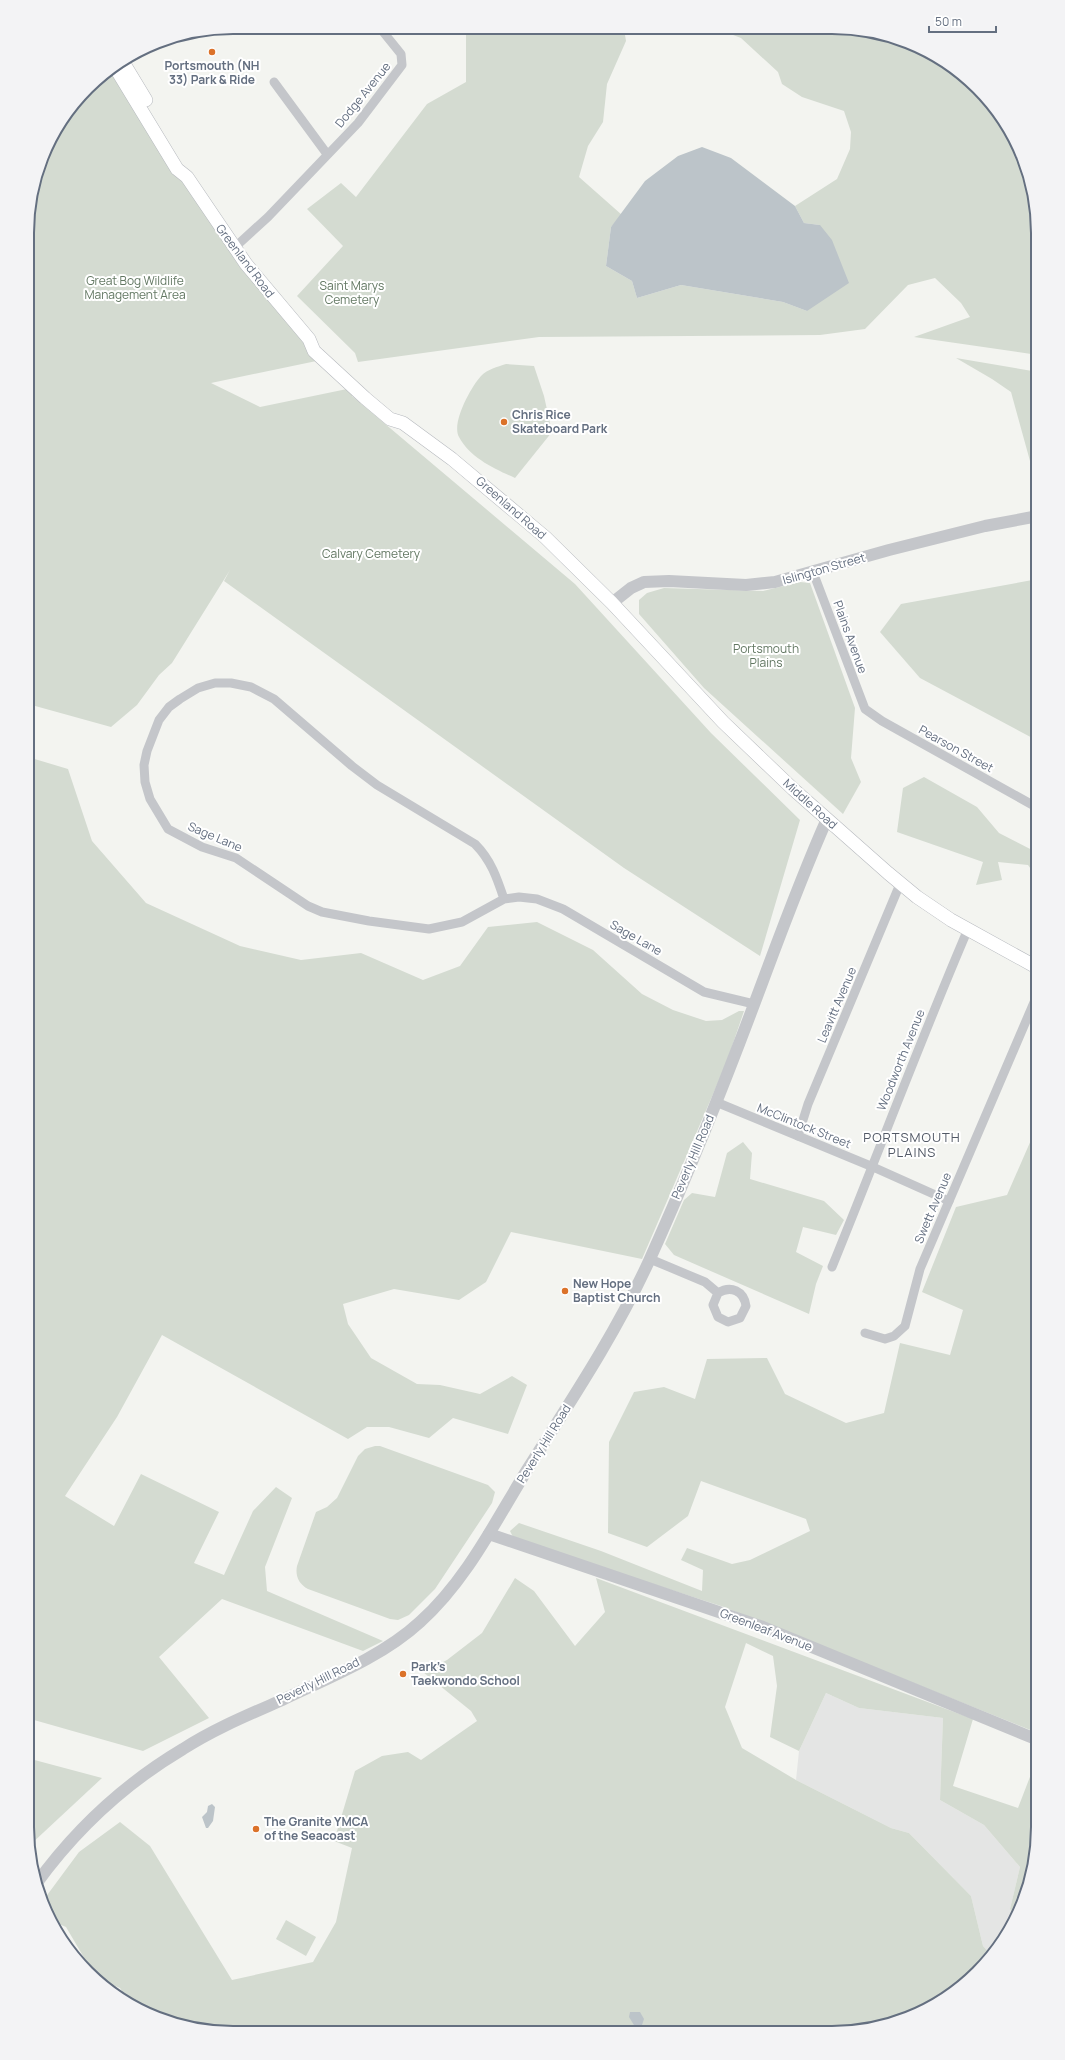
<svg xmlns="http://www.w3.org/2000/svg" width="1065" height="2060" viewBox="0 0 1065 2060" font-family="Manrope,sans-serif">
  <style>
    .built { fill: #e4e5e4 }
    .green { fill: #d4dbd1 }
    .water { fill: #bcc4c9 }
    .lines { fill: none; stroke-linecap: round; stroke-linejoin: round }
    .secondary-casing { stroke: #b6b9be; stroke-width: 14 }
    .minor { stroke: #c4c6ca; stroke-width: 9 }
    .tertiary { stroke: #c4c6ca; stroke-width: 12 }
    .secondary { stroke: #fff; stroke-width: 13 }
    .poi-dot { fill: #db7229; stroke: #fff; stroke-width: 1.5 }
    .labels { text-anchor: middle; stroke-width: 4; stroke-linejoin: round; paint-order: stroke }
    .poi-label { font-size: 12px; font-weight: bold; fill: #646f80; stroke: #fff; text-anchor: start }
    .street-label { font-size: 12px; fill: #646f80; stroke: #fff }
    .park-label { font-size: 12px; fill: #637863; stroke: #fff }
    .neighbourhood-label { font-size: 13px; letter-spacing: 1px; fill: #525966; stroke: #fff }
    .rim { fill: none; stroke: #646f80; stroke-width: 2 }
  </style>
  <rect width="100%" height="100%" fill="#f3f4f0"/>
  <polygon class="built" points="826,1693 859,1708 943,1718 940,1800 984,1825 1020,1867 1010,1909 1016,1917 992,1956 983,1946 971,1896 909,1833 891,1828 796,1780 799,1751"/>
  <g class="green">
    <polygon points="466,28 624,29 626,41 607,84 603,122 588,146 579,177 622,215 611,227 606,266 632,281 637,298 681,285 783,302 807,311 820,225 804,223 795,206 837,179 850,149 851,132 844,111 802,97 782,84 778,72 741,38 720,30 872,31 923,48 968,78 1003,119 1027,167 1038,233 1038,355 914,337 970,317 961,303 935,278 908,285 865,329 820,335 539,337 358,362 355,353 297,296 343,246 307,209 341,183 356,197 427,104 466,82"/>
    <polygon points="116,67 255,273 326,359 211,383 260,407 347,389 354,394 352,396 575,584 711,733 800,820 760,956 624,868 224,581 230,570 172,663 159,675 137,705 111,727 28,704 29,207 48,142 97,78"/>
    <polygon points="956,358 1038,372 1038,490 1011,392 992,379"/>
    <path d="M506,364l28,2 10,30 8,36 -37,46c-20,-9 -45,-20 -56,-41 -8,-14 12,-50 22,-61 7,-7 16,-9 25,-12z"/>
    <polygon points="1038,579 1038,741 920,678 880,632 901,604"/>
    <polygon points="800,582 810,583 855,708 851,758 861,782 843,814 704,688 639,614 639,600 647,593 664,588 763,591"/>
    <polygon points="28,757 68,769 92,841 146,903 240,946 301,960 361,953 423,980 460,966 488,927 537,922 593,950 642,994 673,1010 706,1021 722,1020 739,1011 744,1011 726,1064 642,1259 511,1232 486,1282 459,1300 394,1289 343,1304 348,1324 371,1358 417,1384 440,1385 480,1394 512,1376 527,1385 508,1434 453,1418 429,1438 389,1427 367,1427 348,1439 162,1335 117,1417 65,1496 114,1526 141,1474 219,1512 194,1563 224,1575 253,1511 276,1487 292,1498 265,1567 267,1591 383,1641 363,1651 222,1599 159,1657 209,1718 143,1751 27,1718"/>
    <polygon points="924,777 977,807 999,833 1038,853 1038,879 1028,865 998,862 1002,880 976,885 983,862 897,832 903,788"/>
    <polygon points="1038,1124 1038,1733 724,1607 514,1539 510,1531 519,1523 601,1551 702,1591 703,1570 681,1560 687,1548 732,1564 750,1560 810,1531 806,1519 701,1481 688,1516 647,1547 608,1533 609,1442 634,1392 664,1387 695,1399 707,1359 767,1358 785,1394 846,1423 884,1413 900,1343 950,1355 963,1310 922,1292 956,1207 1007,1195"/>
    <polygon points="743,1142 752,1153 750,1179 824,1201 844,1220 836,1235 803,1227 796,1252 823,1266 816,1284 809,1314 674,1255 665,1244 684,1200 692,1193 715,1197 727,1153"/>
    <path d="M375,1446h5l108,39 7,7 -3,11 -57,86 -26,26 -11,5 -8,-1 -82,-30c-9,-5 -13,-13 -11,-23l19,-54 11,-5 10,-9 21,-42 7,-7z"/>
    <polygon points="515,1578 534,1591 575,1646 605,1612 596,1578 973,1719 953,1786 1018,1808 1038,1756 1038,1840 1022,1905 1016,1917 1010,1909 1020,1867 984,1825 940,1800 943,1718 859,1708 826,1693 799,1751 770,1737 777,1686 773,1656 746,1643 725,1707 742,1748 796,1780 891,1828 909,1833 971,1896 983,1946 992,1956 946,1998 898,2022 832,2033 206,2031 142,2012 131,2004 120,1988 96,1978 66,1927 52,1921 42,1902 79,1852 120,1822 150,1846 232,1980 313,1962 336,1922 352,1848 334,1841 355,1771 382,1756 408,1752 421,1760 477,1721 471,1711 423,1672 447,1660 482,1633"/>
    <polygon points="27,1758 102,1778 30,1845 27,1827"/>
    <polygon points="286,1920 316,1937 306,1956 276,1939"/>
  </g>
  <g class="water">
    <polygon points="702,147 731,158 795,206 804,223 820,225 832,240 849,283 807,311 783,302 681,285 637,298 632,281 606,266 611,227 645,181 678,156"/>
    <polygon points="212,1804 215,1807 213,1821 208,1828 206,1828 202,1817 207,1812 208,1806"/>
    <polygon points="630,2012 640,2012 644,2019 641,2028 637,2030 629,2017"/>
  </g>
  <g class="lines">
    <g class="secondary-casing">
      <g id="secondary">
        <polyline points="123,62 146,100"/>
        <polyline points="115,67 177,169 187,177 246,264 309,339 314,351 365,398 390,419 403,423 452,459 545,537 612,603 723,722 793,789 888,873 917,897 951,920 1038,968"/>
      </g>
    </g>
    <g class="minor">
      <polyline points="274,82 327,154"/>
      <polyline points="234,248 268,217 358,123 402,65 401,54 380,28"/>
      <polyline points="813,572 865,709 882,721 1038,808"/>
      <path d="M504,899c-7,-21 -13,-39 -29,-55l-98,-59 -25,-19 -78,-67 -23,-12 -20,-4h-16l-17,5 -18,11 -11,8 -10,13 -12,31 -3,14 1,17 5,17 18,30 34,18 34,11 72,48 14,6 47,9 60,8 33,-7 42,-23 15,-2 18,2 26,10 141,83 50,12"/>
      <polyline points="716,1102 873,1167 949,1201"/>
      <polyline points="798,1136 808,1104 900,884"/>
      <path d="M650,1259l55,23 13,11c13,-8 26,-2 28,13l-6,12 -12,4 -10,-5 -5,-12 5,-12"/>
      <path d="M832,1267c46,-113 88,-226 136,-338"/>
      <polyline points="865,1333 885,1339 894,1336 905,1326 920,1269 1038,993"/>
    </g>
    <g class="tertiary">
      <polyline points="612,603 631,588 644,582 669,581 746,585 775,582 889,550 985,526 1038,516"/>
      <polyline points="489,1534 763,1627 1038,1740"/>
      <path d="M36,1884c39,-54 90,-101 147,-135 31,-20 65,-34 99,-49 46,-22 100,-43 138,-78 46,-41 75,-100 107,-152 43,-68 88,-135 122,-209 32,-71 62,-144 90,-217 29,-75 55,-151 88,-225"/>
    </g>
    <use href="#secondary" class="secondary"/>
  </g>
  <g class="poi-dot">
    <circle cx="212" cy="52" r="4"/>
    <circle cx="504" cy="422" r="4"/>
    <circle cx="565" cy="1291" r="4"/>
    <circle cx="403" cy="1674" r="4"/>
    <circle cx="256" cy="1829" r="4"/>
  </g>
  <g class="labels">
    <g class="poi-label">
      <text x="212" y="70" text-anchor="middle">Portsmouth (NH<tspan x="212" dy="14">33) Park &amp; Ride</tspan></text>
      <text x="512" y="419">Chris Rice<tspan x="512" dy="14">Skateboard Park</tspan></text>
      <text x="573" y="1288">New Hope<tspan x="573" dy="14">Baptist Church</tspan></text>
      <text x="411" y="1671">Park’s<tspan x="411" dy="14">Taekwondo School</tspan></text>
      <text x="264" y="1826">The Granite YMCA<tspan x="264" dy="14">of the Seacoast</tspan></text>
    </g>
    <g class="street-label">
      <text transform="translate(363 95) rotate(-51)" y="4">Dodge Avenue</text>
      <text transform="translate(245 261) rotate(53)" y="4">Greenland Road</text>
      <text transform="translate(511 508) rotate(41)" y="4">Greenland Road</text>
      <text transform="translate(824 569) rotate(-16)" y="4">Islington Street</text>
      <text transform="translate(850 637) rotate(70)" y="4">Plains Avenue</text>
      <text transform="translate(956 749) rotate(29)" y="4">Pearson Street</text>
      <text transform="translate(810 804) rotate(42)" y="4">Middle Road</text>
      <text transform="translate(215 837) rotate(23)" y="4">Sage Lane</text>
      <text transform="translate(636 938) rotate(30)" y="4">Sage Lane</text>
      <text transform="translate(837 1005) rotate(-67)" y="4">Leavitt Avenue</text>
      <text transform="translate(901 1060) rotate(-68)" y="4">Woodworth Avenue</text>
      <text transform="translate(804 1126) rotate(22)" y="4">McClintock Street</text>
      <text transform="translate(693 1157) rotate(-67)" y="4">Peverly Hill Road</text>
      <text transform="translate(933 1208) rotate(-67)" y="4">Swett Avenue</text>
      <text transform="translate(544 1444) rotate(-58)" y="4">Peverly Hill Road</text>
      <text transform="translate(766 1630) rotate(21)" y="4">Greenleaf Avenue</text>
      <text transform="translate(318 1681) rotate(-26)" y="4">Peverly Hill Road</text>
    </g>
    <g class="park-label">
      <text x="135" y="285">Great Bog Wildlife<tspan x="135" dy="14">Management Area</tspan></text>
      <text x="352" y="290">Saint Marys<tspan x="352" dy="14">Cemetery</tspan></text>
      <text x="371" y="558">Calvary Cemetery</text>
      <text x="766" y="653">Portsmouth<tspan x="766" dy="14">Plains</tspan></text>
    </g>
    <g class="neighbourhood-label">
      <text x="912" y="1142">PORTSMOUTH<tspan x="912" dy="15">PLAINS</tspan></text>
    </g>
  </g>
  <path d="M0 0H1065V2060H0ZM233 34H832A199 199 0 0 1 1031 233V1827A199 199 0 0 1 832 2026H233A199 199 0 0 1 34 1827V233A199 199 0 0 1 233 34Z" fill="#f3f3f5" fill-rule="evenodd"/>
  <path class="rim" d="M233 34H832A199 199 0 0 1 1031 233V1827A199 199 0 0 1 832 2026H233A199 199 0 0 1 34 1827V233A199 199 0 0 1 233 34Z"/>
  <path d="M929 26v6h67v-6" fill="none" stroke="#646f80" stroke-width="2"/>
  <text x="935" y="26" font-size="12" fill="#646f80" stroke="#ffffff" stroke-width="3" paint-order="stroke">50 m</text>
</svg>
